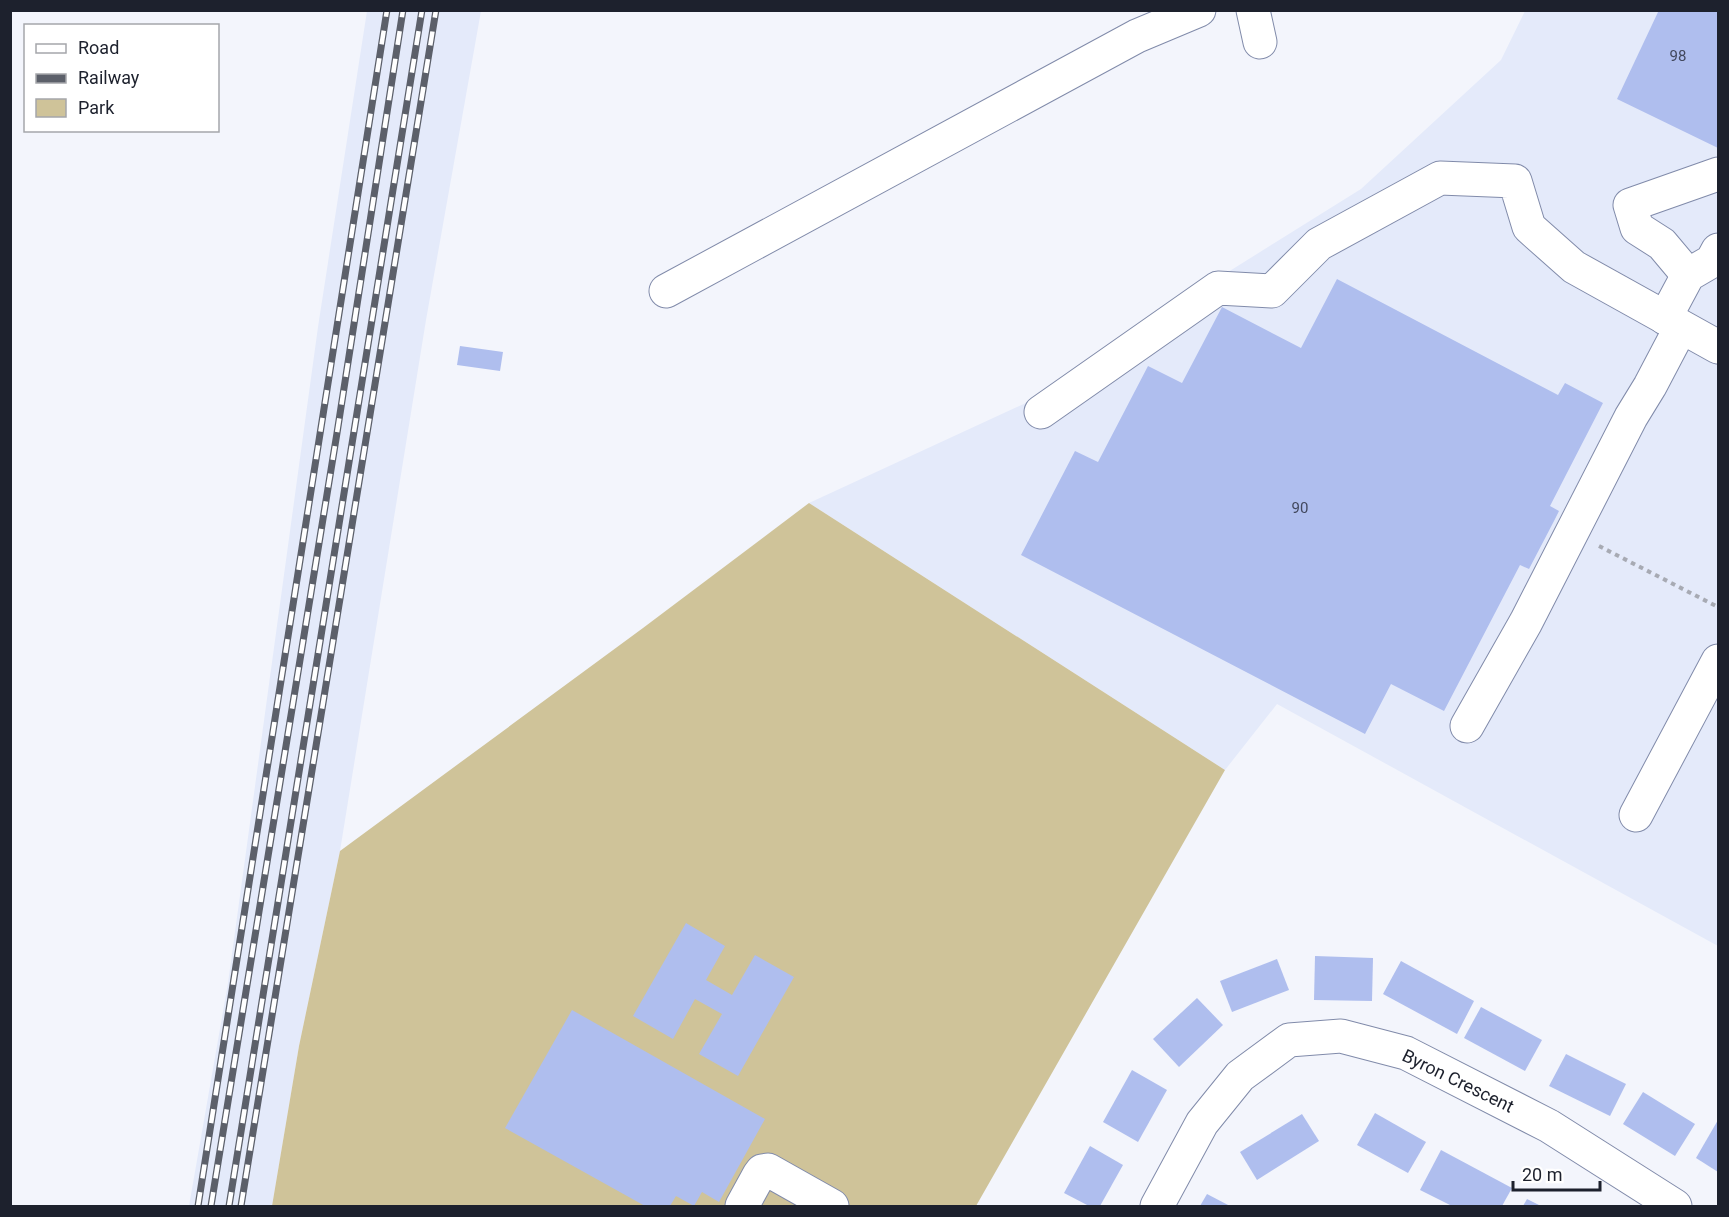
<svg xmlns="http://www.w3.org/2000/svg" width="1729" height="1217" viewBox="0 0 1729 1217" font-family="Roboto,sans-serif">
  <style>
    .built { fill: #e4eafa }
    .green { fill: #cfc399 }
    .building { fill: #afbeee }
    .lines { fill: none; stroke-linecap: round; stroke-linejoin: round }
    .minor-casing { stroke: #818baa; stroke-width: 35 }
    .path { stroke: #a7aab3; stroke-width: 4; stroke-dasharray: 4.5 4.5; stroke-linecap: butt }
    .minor { stroke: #fff; stroke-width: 33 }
    .rail-casing { stroke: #5c606a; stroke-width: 7 }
    .rail { stroke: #fff; stroke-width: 4.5; stroke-dasharray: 14; stroke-linecap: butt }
    .labels { text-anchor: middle; stroke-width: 4.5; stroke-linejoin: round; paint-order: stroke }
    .number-label { font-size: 15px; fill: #42485d }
    .street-label { font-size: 18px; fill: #1d212d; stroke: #fff }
  </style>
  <rect width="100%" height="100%" fill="#f3f5fc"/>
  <g class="built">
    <polygon points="367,11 481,11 426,320 340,851 299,1046 272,1206 189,1206 228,983 318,327"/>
    <polygon points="1525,11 1718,11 1718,946 1277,704 1225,770 809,503 1041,396 1180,302 1361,189 1501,60"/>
  </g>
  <polygon class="green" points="809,503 1225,770 976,1206 272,1206 299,1046 340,851 643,628"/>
  <g class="building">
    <polygon points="1659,10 1718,12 1718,148 1617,99"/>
    <polygon points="1337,279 1558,395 1565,383 1603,403 1550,506 1559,511 1554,521 1529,569 1520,565 1444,711 1391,684 1365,734 1021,555 1075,451 1098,462 1148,366 1182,383 1222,307 1301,348"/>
    <polygon points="460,346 503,352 500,371 457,365"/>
    <polygon points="686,923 725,946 706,980 732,995 755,955 794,977 738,1076 699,1054 722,1014 695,999 673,1039 633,1016"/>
    <polygon points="1315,956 1373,958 1372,1001 1314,1000"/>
    <polygon points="1277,959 1289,990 1232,1012 1220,981"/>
    <polygon points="1401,961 1474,1001 1457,1034 1383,994"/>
    <polygon points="1197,998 1223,1025 1179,1067 1153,1039"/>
    <polygon points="1481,1007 1542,1040 1525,1071 1464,1038"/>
    <polygon points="572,1010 765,1119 719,1202 702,1192 694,1206 676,1196 670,1206 645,1206 505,1128"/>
    <polygon points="1566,1054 1626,1084 1610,1116 1549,1086"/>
    <polygon points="1132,1070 1167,1090 1138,1142 1103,1122"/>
    <polygon points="1643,1092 1695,1124 1675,1156 1623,1124"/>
    <polygon points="1375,1113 1426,1142 1408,1173 1357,1145"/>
    <polygon points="1302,1114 1319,1141 1257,1180 1240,1152"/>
    <polygon points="1718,1120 1718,1172 1696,1158"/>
    <polygon points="1090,1146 1123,1165 1100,1206 1089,1206 1064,1193"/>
    <polygon points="1441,1150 1512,1188 1502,1206 1452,1206 1420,1190"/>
    <polygon points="1207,1194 1230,1206 1200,1206"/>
    <polygon points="1527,1199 1541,1206 1523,1206"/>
  </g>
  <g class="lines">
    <g class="minor-casing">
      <g id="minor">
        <polyline points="1253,10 1260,42"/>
        <polyline points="1688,275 1662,244 1637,228 1630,205 1718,174"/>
        <polyline points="666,291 1137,36 1199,10"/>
        <polyline points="1665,318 1688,275 1712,261 1718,250"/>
        <polyline points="1041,412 1218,288 1272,291 1319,244 1440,178 1515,181 1529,227 1574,267 1718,347"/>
        <polyline points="1467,726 1526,622 1631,417 1650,386 1681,327"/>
        <polyline points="1636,815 1718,661"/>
        <polyline points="742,1206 759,1175 762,1171 768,1170 832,1206"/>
        <polyline points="1157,1206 1202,1123 1240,1076 1289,1040 1341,1036 1406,1053 1549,1126 1675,1206"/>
      </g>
    </g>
    <polyline class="path" points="1599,546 1718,607"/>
    <use href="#minor" class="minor"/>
    <g class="rail-casing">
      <g id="rail">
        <polyline points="198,1206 387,10"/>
        <polyline points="211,1206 337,433 403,10"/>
        <polyline points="229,1206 422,10"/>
        <polyline points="241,1206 436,10"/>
      </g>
    </g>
    <use href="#rail" class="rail"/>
  </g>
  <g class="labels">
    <g class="number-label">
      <text x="1678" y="61">98</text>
      <text x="1300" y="513">90</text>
    </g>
    <g class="street-label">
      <text transform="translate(1458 1081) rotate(26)" y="6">Byron Crescent</text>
    </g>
  </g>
  <rect width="1729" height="1217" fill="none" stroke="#1d212d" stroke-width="24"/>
  <rect x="24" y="24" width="195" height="108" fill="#ffffff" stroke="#a5a6ab" stroke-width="1.5"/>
  <rect x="36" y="44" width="30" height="9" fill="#ffffff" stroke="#a5a6ab" stroke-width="1.5"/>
  <text x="78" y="54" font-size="18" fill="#1d212d">Road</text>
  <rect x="36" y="74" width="30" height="9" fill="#5c606a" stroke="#a5a6ab" stroke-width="1.5"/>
  <text x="78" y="84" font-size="18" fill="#1d212d">Railway</text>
  <rect x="36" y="99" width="30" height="18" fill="#cfc399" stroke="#a5a6ab" stroke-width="1.5"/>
  <text x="78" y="114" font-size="18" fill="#1d212d">Park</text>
  <path d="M1513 1181v9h87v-9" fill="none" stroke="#1d212d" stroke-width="3"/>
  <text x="1522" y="1181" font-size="18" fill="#1d212d" stroke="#ffffff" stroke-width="4.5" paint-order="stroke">20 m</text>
</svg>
